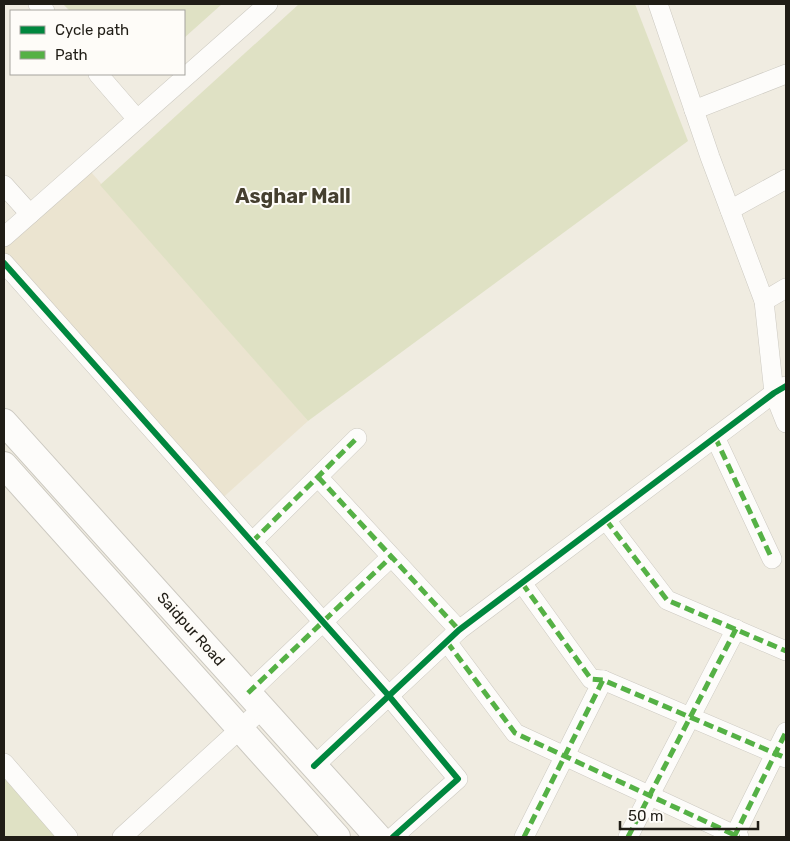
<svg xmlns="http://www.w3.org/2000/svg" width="790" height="841" viewBox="0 0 790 841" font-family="Rubik,sans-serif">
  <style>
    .built { fill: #ebe4d0 }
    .green { fill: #dfe1c4 }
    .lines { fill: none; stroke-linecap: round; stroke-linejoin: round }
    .street-casing { stroke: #ccc9c1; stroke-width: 20 }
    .secondary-casing { stroke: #ccc9c1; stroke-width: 28 }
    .street { stroke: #fdfcfa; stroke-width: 19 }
    .secondary { stroke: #fdfcfa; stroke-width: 26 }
    .quiet { stroke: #55b145; stroke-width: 5; stroke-dasharray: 10 5; stroke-linecap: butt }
    .cycleway-casing { stroke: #fefcf8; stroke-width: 9 }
    .cycleway { stroke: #00873e; stroke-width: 6 }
    .labels { text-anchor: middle; stroke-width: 4; stroke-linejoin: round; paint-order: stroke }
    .street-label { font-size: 15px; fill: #201d16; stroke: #fefcf8 }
    .district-label { font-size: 20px; font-weight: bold; fill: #453f2f; stroke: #fefcf8 }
  </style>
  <rect width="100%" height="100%" fill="#f0ece1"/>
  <polygon class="built" points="85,165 308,421 217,503 4,263 4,237"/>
  <g class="green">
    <polygon points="63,4 222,4 184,38 184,11 70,11"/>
    <polygon points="299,4 635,4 688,141 308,421 100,185"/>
    <polygon points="4,763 68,837 4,837"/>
  </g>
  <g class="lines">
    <g class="street-casing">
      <g id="street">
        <polyline points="38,4 45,11"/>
        <polyline points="658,4 710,157 764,301 774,393 786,423"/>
        <polyline points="98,74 137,119"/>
        <polyline points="694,110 786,74"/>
        <polyline points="4,185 30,214"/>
        <polyline points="730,210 786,179"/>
        <polyline points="4,237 268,4"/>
        <polyline points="4,263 389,696 458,779 393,837"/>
        <polyline points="764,301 786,288"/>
        <polyline points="715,437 772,559"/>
        <polyline points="318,477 459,630"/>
        <polyline points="606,520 667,600 786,651"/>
        <polyline points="252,542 357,438"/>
        <polyline points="522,583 591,679 603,680 786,758"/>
        <polyline points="447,642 515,733 739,837"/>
        <polyline points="248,693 391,557"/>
        <polyline points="4,763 68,837"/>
        <polyline points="314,766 459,630 774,393 786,386"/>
        <polyline points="122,837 262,709"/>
        <polyline points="524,837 603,680"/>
        <polyline points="628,837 736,629"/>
        <polyline points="734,837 786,732"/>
      </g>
    </g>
    <g class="secondary-casing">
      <g id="secondary">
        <polyline points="4,422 378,837"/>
        <polyline points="4,465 337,837"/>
      </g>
    </g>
    <use href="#street" class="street"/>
    <use href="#secondary" class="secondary"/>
    <g class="quiet">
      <polyline points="715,437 772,559"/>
      <polyline points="318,477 459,630"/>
      <polyline points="606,520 667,600 786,651"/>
      <polyline points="252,542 357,438"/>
      <polyline points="522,583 591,679 603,680 786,758"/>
      <polyline points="447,642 515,733 739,837"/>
      <polyline points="248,693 391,557"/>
      <polyline points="524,837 603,680"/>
      <polyline points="628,837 736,629"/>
      <polyline points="734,837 786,732"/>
    </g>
    <g class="cycleway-casing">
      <g id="cycleway">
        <polyline points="4,263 389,696 458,779 393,837"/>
        <polyline points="314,766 459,630 774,393 786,386"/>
      </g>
    </g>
    <use href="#cycleway" class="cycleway"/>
  </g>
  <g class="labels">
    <g class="street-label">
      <text transform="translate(191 629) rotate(48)" y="5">Saidpur Road</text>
    </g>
    <g class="district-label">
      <text x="293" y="203">Asghar Mall</text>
    </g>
  </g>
  <rect width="790" height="841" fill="none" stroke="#201d16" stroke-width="10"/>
  <rect x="10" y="10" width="175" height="65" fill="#fefcf8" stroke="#a5a39e"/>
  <rect x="20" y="26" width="25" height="8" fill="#00873e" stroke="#a5a39e"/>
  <text x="55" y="35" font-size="15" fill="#201d16">Cycle path</text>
  <rect x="20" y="51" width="25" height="8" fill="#55b145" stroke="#a5a39e"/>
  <text x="55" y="60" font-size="15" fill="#201d16">Path</text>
  <path d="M620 821v8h138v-8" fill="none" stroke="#201d16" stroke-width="2.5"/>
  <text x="628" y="821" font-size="15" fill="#201d16" stroke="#fefcf8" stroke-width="4" paint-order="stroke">50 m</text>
</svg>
